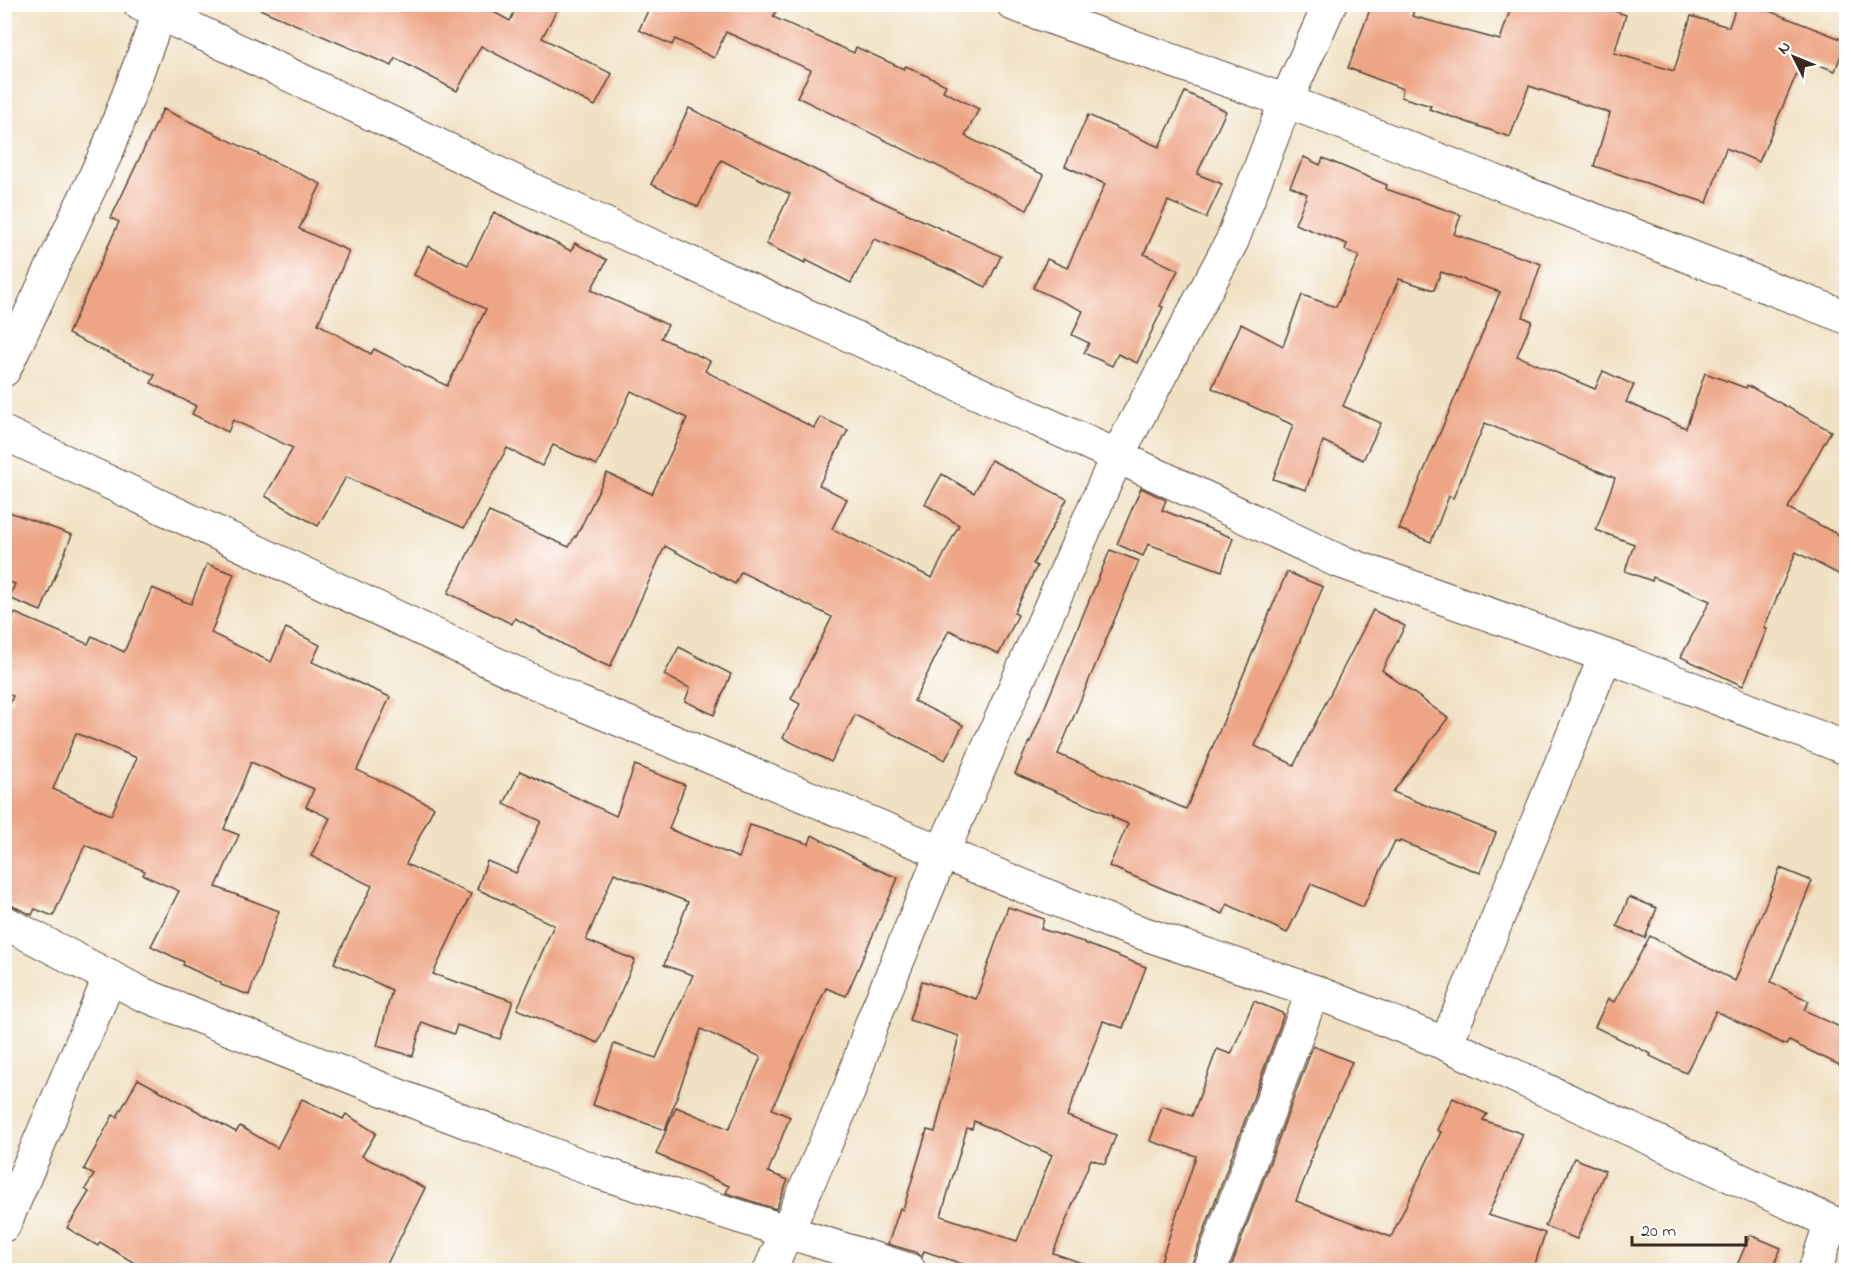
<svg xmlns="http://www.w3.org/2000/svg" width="1851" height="1275" viewBox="0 0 1851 1275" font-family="'Indie Flower',sans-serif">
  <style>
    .building { fill: #eda585; fill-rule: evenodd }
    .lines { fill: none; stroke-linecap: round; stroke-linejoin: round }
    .minor-casing { stroke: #564537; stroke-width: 35 }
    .minor { stroke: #fff; stroke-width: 33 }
  </style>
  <rect width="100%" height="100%" fill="#fff"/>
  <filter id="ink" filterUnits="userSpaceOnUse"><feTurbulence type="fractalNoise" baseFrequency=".0167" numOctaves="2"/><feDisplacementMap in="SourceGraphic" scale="12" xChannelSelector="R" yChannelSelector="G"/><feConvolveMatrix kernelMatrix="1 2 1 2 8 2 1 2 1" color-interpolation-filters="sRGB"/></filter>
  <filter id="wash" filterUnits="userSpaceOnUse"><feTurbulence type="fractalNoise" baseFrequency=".008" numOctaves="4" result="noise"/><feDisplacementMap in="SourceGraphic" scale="24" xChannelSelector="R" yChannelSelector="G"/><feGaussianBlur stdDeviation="1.35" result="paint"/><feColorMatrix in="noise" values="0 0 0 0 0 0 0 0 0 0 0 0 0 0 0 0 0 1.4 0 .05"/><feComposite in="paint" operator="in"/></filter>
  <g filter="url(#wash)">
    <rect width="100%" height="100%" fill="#f0e1c3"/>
    <g id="blocks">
      <g class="building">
        <polygon points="248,4 479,4 510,21 518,4 560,4 542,38 612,74 595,106 481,46 457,91 395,58 392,66"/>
        <polygon points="651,4 780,4 773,17 854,53 856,47 904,69 906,66 946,85 943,91 979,109 965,136 1044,175 1027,210 797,97 811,70 726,32 714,58 675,39 672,45 639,30"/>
        <polygon points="1372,4 1416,4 1412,16 1500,40 1512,4 1593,4 1626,15 1614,53 1674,71 1691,16 1729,27 1737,4 1751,4 1846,41 1835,71 1803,59 1759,162 1726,148 1707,203 1594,166 1610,113 1529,86 1510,137 1429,109 1431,106 1401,97 1403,89 1348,68"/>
        <polygon points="1185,92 1226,111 1197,174 1222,184 1206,218 1168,201 1144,254 1178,270 1160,306 1163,307 1137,363 1118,354 1112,366 1084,353 1089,343 1072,335 1083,311 1033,288 1047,259 1067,268 1105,184 1065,166 1088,115 1159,147"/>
        <polygon points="689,108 860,192 1001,256 986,287 953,271 874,239 851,283 806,260 805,263 766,244 790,194 721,160 698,207 651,184"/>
        <polygon points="163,109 321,184 299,229 349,251 318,324 371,354 374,349 447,386 486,309 414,275 428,246 468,265 494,212 571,251 575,243 607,260 591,290 668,325 661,338 710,361 705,371 814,428 820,417 848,430 819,485 847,499 832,529 932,578 959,525 925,504 942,474 974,493 991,460 1067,499 1033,564 1037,566 1014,613 1018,615 999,654 949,630 914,701 963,725 945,760 855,715 831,762 783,738 800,704 791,699 832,617 741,572 735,584 665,546 610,667 579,653 515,618 512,624 448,593 489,512 569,547 575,536 576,537 607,473 652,494 687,418 631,391 597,465 553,445 542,466 507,448 464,528 346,477 318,526 265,496 293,448 233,420 228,432 192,414 196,406 151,383 155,375 68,334 119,222 111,218"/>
        <polygon points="1304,157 1320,165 1323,158 1387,185 1386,189 1461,215 1454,234 1541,264 1523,317 1532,321 1517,356 1595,389 1603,371 1634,385 1626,402 1686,428 1705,373 1746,388 1747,385 1831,431 1788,508 1846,539 1846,578 1796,552 1764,628 1767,629 1743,686 1681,657 1710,601 1653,577 1652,581 1625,571 1634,544 1596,530 1615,478 1485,423 1453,498 1449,496 1431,542 1399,529 1500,292 1441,272 1434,290 1399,279 1343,406 1381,423 1363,460 1323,441 1306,490 1273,479 1293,425 1212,388 1241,324 1283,346 1302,295 1336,307 1359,256 1345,250 1347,244 1295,224 1307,194 1290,186"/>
        <polygon points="1141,488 1166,500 1162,510 1233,538 1222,571 1148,544 1143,556 1117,544"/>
        <polygon points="4,510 72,535 41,611 9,598 15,584 4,580"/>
        <polygon points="1110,550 1139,561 1058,754 1186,809 1287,572 1323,587 1255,746 1294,765 1373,610 1405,626 1382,670 1448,718 1393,792 1496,833 1480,873 1400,841 1399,843 1395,841 1363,907 1311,884 1287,933 1227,904 1223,914 1109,866 1128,824 1112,817 1113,816 1015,774 1029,742 1030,743"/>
        <path d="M207,564l27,10 -23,59 60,29 15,-34 34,17 -8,17 78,35 -33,73 77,37 -28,57 65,30 -38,80 80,27 -13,38 -43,-14 -3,9 -32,-12 -9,34 -36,-10 15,-56 -58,-27 38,-77 -61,-30 19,-38 -24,-11 8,-18 -63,-27 -27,67 15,6 -23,52 63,24 -30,84 -28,-10v-2l-38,-18 1,-3 -33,-16 28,-55 -36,-16 2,-4 -60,-26 -32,71 -18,-7 -3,6 -28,-13v-184l9,-22 -9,-3v-55l11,-25 73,31 4,-8 32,16 28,-64 39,16zM76,733l61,25 -26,57 -58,-26z"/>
        <polygon points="679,647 731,674 714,715 685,701 690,688 664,675"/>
        <polygon points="635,765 685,785 669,829 739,858 750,825 809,844 812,835 874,868 898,878 846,996 826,988 772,1109 790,1117 768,1172 788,1180 776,1209 726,1193 729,1186 656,1154 676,1107 729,1129 761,1057 701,1029 665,1130 593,1105 614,1044 656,1058 693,975 664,965 688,902 614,873 586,940 635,960 598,1043 517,1009 554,925 477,889 487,861 516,873 541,821 504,804 520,771 616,816"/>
        <polygon points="1780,868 1812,881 1771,982 1809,1001 1804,1010 1846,1030 1846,1068 1789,1041 1786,1045 1716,1011 1686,1073 1650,1056 1651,1054 1595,1027 1608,999 1614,1002 1650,936 1735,981"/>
        <polygon points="1629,897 1657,908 1645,938 1617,926"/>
        <path d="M1008,907l36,12 -3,10 43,13v1l62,24 -23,61 -20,-7 -36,95 49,19 -11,29 -14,-5 -38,94 35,12 -1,5h-107l-56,-19 -2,6 -7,-5 -27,-8 12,-36 3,2 24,-80 8,2 24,-96 -50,-16 13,-39 54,18zM974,1121l78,34 -35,86 -76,-25 26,-88 5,1z"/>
        <polygon points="1254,1001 1284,1014 1278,1031 1192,1264 1192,1270 1158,1270 1196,1156 1150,1141 1162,1106 1192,1116 1217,1049 1231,1054"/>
        <polygon points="1313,1046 1352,1062 1309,1162 1311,1162 1296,1201 1391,1237 1441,1132 1437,1130 1453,1098 1487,1114 1483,1120 1523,1134 1488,1215 1545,1233 1533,1270 1230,1270"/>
        <polygon points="138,1079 236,1132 240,1126 277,1148 302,1099 343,1119 346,1114 376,1133 362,1156 425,1188 384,1270 146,1270 100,1242 98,1246 67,1228 89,1192 85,1189 94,1175 84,1169 113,1115 117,1117"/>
        <polygon points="1574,1158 1605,1171 1577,1239 1545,1226"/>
        <polygon points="1750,1235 1781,1248 1772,1270 1735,1270"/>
      </g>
    </g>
  </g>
  <g filter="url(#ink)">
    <use href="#blocks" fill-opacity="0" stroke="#564537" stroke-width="1.5"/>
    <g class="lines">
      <g class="minor-casing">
        <g id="minor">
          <polyline points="140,4 615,229 1117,456 1336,560 1629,664 1846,748"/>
          <polyline points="1013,4 1286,101 1846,317"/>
          <polyline points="4,370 108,149 163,4"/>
          <polyline points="4,433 577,702 1113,923 1313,991 1446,1044 1846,1229"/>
          <polyline points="4,922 142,994 425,1106 598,1172 909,1270"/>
          <polyline points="1446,1044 1605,657"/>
          <polyline points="4,1225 110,977"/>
          <polyline points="770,1270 850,1088 872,1023 942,853 1117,456 1232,241 1286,101 1330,4"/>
          <polyline points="1210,1270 1313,991"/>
          <polyline points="1815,1270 1831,1222"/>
        </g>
      </g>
      <use href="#minor" class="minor"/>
    </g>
  </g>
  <rect width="1851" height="1275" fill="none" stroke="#fff" stroke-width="24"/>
  <g transform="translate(1794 57) rotate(313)" stroke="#ffffff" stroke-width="4.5" paint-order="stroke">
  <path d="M0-4.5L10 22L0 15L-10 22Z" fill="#3b2a1e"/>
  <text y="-9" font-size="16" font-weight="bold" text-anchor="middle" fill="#3b2a1e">N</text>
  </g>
  <path d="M1632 1236v9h114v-9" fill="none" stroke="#3b2a1e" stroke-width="3"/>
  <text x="1641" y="1236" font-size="18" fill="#3b2a1e" stroke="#ffffff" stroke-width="4.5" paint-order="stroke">20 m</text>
</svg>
